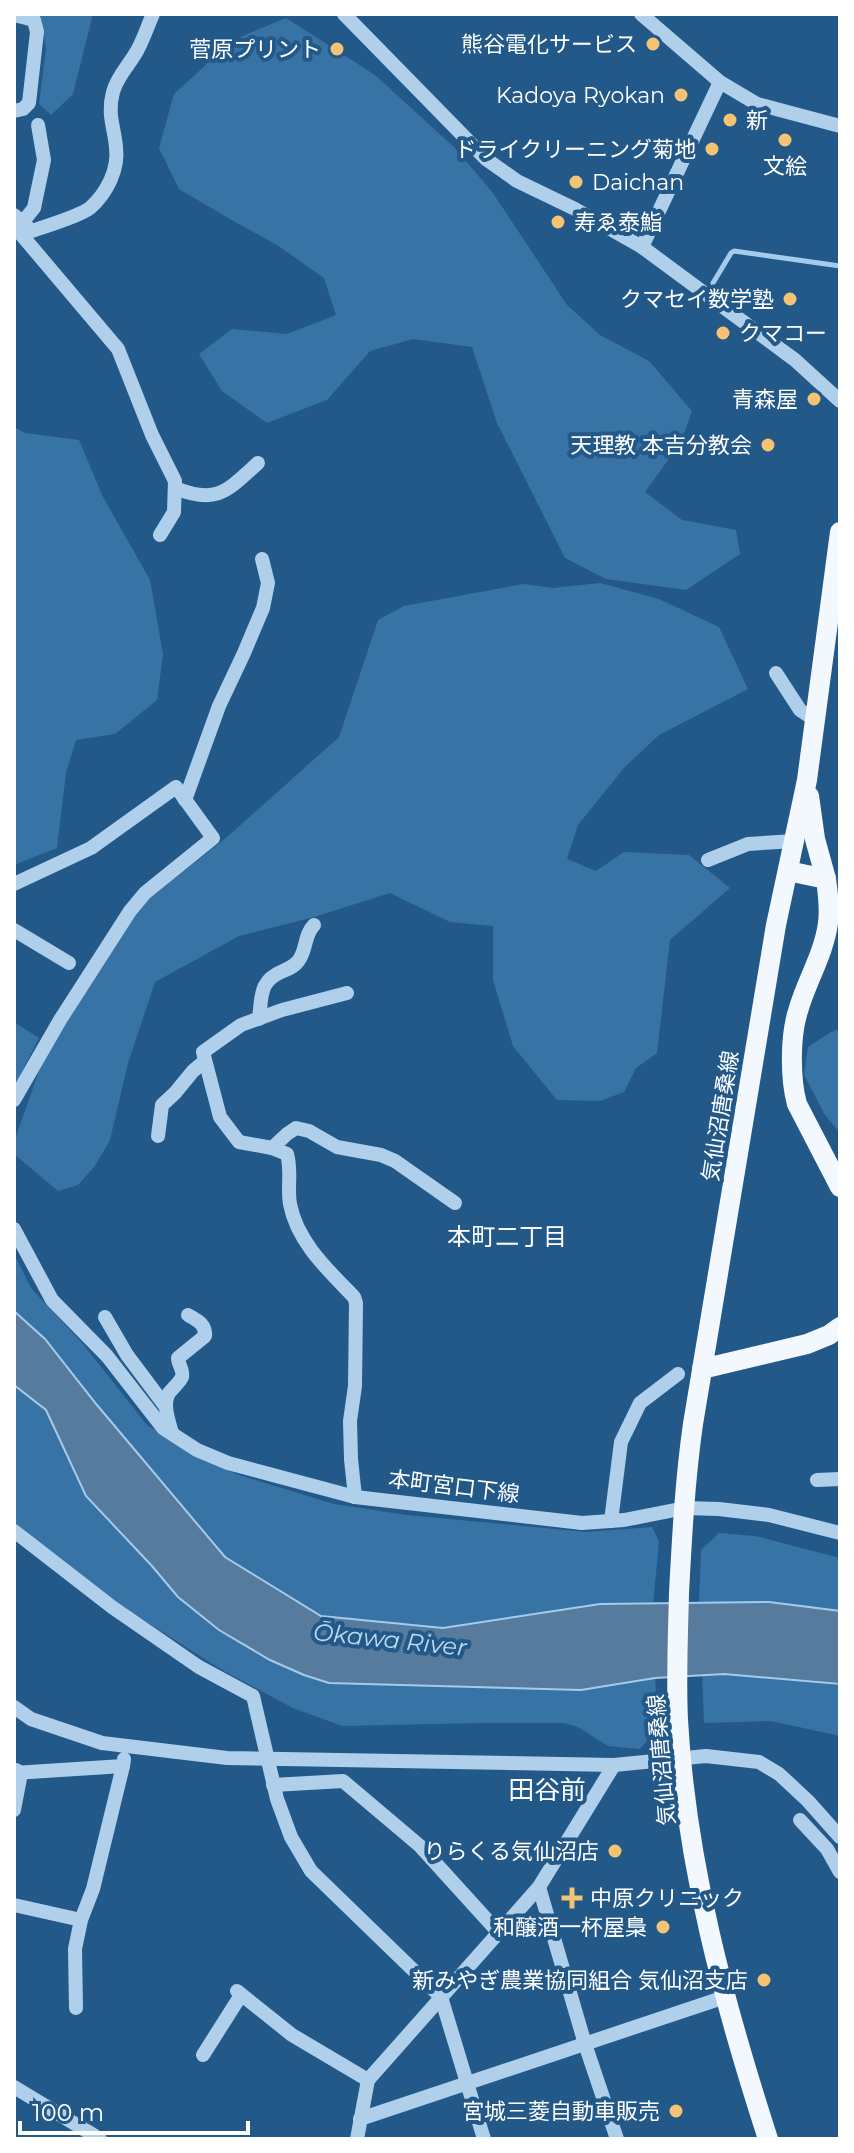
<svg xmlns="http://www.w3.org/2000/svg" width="854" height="2153" viewBox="0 0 854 2153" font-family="Montserrat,'Noto Sans JP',sans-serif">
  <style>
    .green { fill: #3873a6 }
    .water { fill: #567b9c; stroke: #a4cbeb; stroke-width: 2 }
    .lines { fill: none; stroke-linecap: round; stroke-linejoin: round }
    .stream { stroke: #a4cbeb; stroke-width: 5 }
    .minor { stroke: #b0cfea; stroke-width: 14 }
    .major { stroke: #f3f8fe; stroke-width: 20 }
    .poi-dot { fill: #f5c373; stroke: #235989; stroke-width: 3 }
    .labels { text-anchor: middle; stroke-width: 8; stroke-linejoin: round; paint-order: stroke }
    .poi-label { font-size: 22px; fill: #fff; stroke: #235989; text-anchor: end }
    .street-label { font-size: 22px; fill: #fff; stroke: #235989 }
    .neighbourhood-label { font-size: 24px; fill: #fff; stroke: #235989 }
    .water-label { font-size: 24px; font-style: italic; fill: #bbd9f1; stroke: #235989 }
    .quarter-label { font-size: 26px; fill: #fff; stroke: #235989 }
  </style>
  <rect width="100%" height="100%" fill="#235989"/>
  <g class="green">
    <polygon points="40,14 93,14 73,94 51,115 39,104 46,48"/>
    <polygon points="286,18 375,75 454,147 493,193 567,305 600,335 649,361 692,411 681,442 645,492 682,520 736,530 740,554 686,590 606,579 565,558 497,423 472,347 413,339 370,351 327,400 267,423 222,391 199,354 232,329 287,334 336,315 324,278 277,245 230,219 179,189 159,148 174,94 233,40"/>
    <polygon points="14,427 25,433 79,440 103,497 150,580 163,654 157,700 115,734 76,740 66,773 57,848 14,865"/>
    <polygon points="600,583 659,599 719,627 748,689 659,735 624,768 578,825 567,859 596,871 624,852 689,855 730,888 670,940 657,1053 636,1068 624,1092 600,1101 557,1100 513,1046 493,980 493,926 450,922 390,893 314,917 239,936 155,982 128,1063 110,1140 95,1166 78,1185 58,1191 14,1154 14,1142 52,1034 101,969 136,912 153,895 226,838 339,737 378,620 404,606 523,584 553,588"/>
    <polygon points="14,1022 39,1038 14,1087"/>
    <polygon points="840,1029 840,1133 825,1115 804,1075 808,1047 831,1032"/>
    <polygon points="14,1254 31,1288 83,1344 147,1425 201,1458 239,1475 334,1504 407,1515 586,1532 652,1527 659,1542 653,1604 493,1620 443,1628 321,1616 226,1557 97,1405 45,1339 14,1311"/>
    <polygon points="14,1385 46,1410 86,1496 152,1566 178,1597 219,1630 270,1660 304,1675 329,1683 581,1690 655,1678 658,1727 640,1749 608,1746 578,1727 564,1723 481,1723 342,1726 293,1708 222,1670 134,1614 60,1561 14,1523"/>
    <polygon points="719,1533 755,1536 840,1558 840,1611 769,1602 699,1603 701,1550"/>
    <polygon points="724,1674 840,1684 840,1736 771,1721 704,1723 702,1675"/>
  </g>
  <polygon class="water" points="14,1311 45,1339 97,1405 225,1557 321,1616 443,1628 600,1604 769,1602 840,1611 840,1684 724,1674 655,1678 581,1690 329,1683 304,1675 270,1660 219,1630 178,1597 152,1566 86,1496 46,1410 14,1385"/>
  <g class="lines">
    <polyline class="stream" points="713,283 731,253 734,251 840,266"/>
    <g class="minor">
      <polyline points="344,14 486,159 517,181 575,209 642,247 795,360 840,401"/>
      <polyline points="641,14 720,82 757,104 840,126"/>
      <polyline points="14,15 34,20 37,32 29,103 23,109 14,111"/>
      <path d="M14,215l18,16c14,-5 48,-15 58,-23 17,-15 29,-39 26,-61 -2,-21 -9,-33 -3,-55 4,-16 18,-29 25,-43 6,-11 10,-24 15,-35"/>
      <polyline points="22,223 34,208 44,160 38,125"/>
      <polyline points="14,226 118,349 152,435 175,481 174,512 160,535"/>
      <polyline points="642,247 720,82"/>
      <path d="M175,488c42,17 52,3 83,-25"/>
      <polyline points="776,673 800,710 815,720"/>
      <polyline points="185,800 219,706 244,653 263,608 268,583 262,559"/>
      <polyline points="708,860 748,844 794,841"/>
      <polyline points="14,884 91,848 176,787 213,838 145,893 130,911 60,1020 14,1100"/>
      <polyline points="14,930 69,963"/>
      <path d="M347,993l-65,17 -41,15 -38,27 17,65 19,25 33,6 15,6c5,17 0,33 3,50 7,38 39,67 64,93l2,6 -1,83 -5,35 1,38 4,38"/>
      <path d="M259,1019c3,-24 0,-38 24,-48 7,-3 12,-5 16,-11 8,-11 5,-25 15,-35"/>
      <polyline points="158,1136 162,1105 175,1093 193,1071 205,1061"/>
      <polyline points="272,1148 287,1134 296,1128 309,1131 337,1147 381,1155 395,1161 455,1203"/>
      <polyline points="14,1229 52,1300 107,1356 163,1428 197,1450 228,1463 355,1497 582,1523 624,1520 685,1508 719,1509 769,1515 840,1533"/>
      <polyline points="105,1317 127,1355 166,1407"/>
      <path d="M172,1433c-3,-12 -10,-28 -3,-40 3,-4 11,-11 13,-16 2,-6 -4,-13 -4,-19l27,-22c1,-12 -8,-16 -17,-21"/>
      <polyline points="817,1480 840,1479"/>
      <polyline points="611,1521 621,1442 640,1403 678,1374"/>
      <polyline points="14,1531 112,1607 199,1667 253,1696 277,1799 291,1837 311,1871 441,1997 484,2139"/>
      <polyline points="14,1707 31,1719 102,1743 227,1758 614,1765 706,1756 759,1762 779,1774 808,1801 840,1837"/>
      <polyline points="14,1773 123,1766 124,1759"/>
      <polyline points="273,1785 343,1781 420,1846 499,1933"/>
      <polyline points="14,1810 21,1773 16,1770"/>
      <polyline points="800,1820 827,1849 840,1872"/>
      <polyline points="539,1887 585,2044 617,2139"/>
      <polyline points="14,1905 81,1920"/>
      <polyline points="237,1991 292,2035 368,2080"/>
      <polyline points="76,2008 75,1949 81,1920 93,1889 123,1766"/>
      <polyline points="203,2055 241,1995"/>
      <polyline points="14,2087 100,2139"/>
      <polyline points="360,2119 725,1997"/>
      <polyline points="357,2139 368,2080 539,1887 614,1765"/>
    </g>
    <g class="major">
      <polyline points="809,796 815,839 826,879"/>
      <path d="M788,871l38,8c2,15 4,29 2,44 -4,31 -22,59 -30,88 -8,25 -8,68 -1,93l43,83"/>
      <polyline points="702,1369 807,1344 829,1335 840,1327"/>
      <path d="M768,2139c-44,-136 -82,-276 -90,-419 -2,-42 0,-85 1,-127 3,-57 6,-113 14,-169l83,-499 31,-145 33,-248"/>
    </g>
  </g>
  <g class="poi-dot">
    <circle cx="653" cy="44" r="8"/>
    <circle cx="337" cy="49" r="8"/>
    <circle cx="681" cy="95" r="8"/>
    <circle cx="730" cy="120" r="8"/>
    <circle cx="785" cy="140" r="8"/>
    <circle cx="712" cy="149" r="8"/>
    <circle cx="576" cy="182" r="8"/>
    <circle cx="558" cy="222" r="8"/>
    <circle cx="790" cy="299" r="8"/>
    <circle cx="723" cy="333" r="8"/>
    <circle cx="814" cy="399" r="8"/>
    <circle cx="768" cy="445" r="8"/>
    <circle cx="615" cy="1851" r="8"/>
    <path d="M568 1886h8v8h8v8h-8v8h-8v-8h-8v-8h8z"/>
    <circle cx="663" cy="1927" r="8"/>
    <circle cx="764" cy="1980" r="8"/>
    <circle cx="676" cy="2111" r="8"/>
  </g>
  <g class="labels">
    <g class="poi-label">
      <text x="637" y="52">熊谷電化サービス</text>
      <text x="321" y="57">菅原プリント</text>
      <text x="665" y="103">Kadoya Ryokan</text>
      <text x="746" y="128" text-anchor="start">新</text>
      <text x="696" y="157">ドライクリーニング菊地</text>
      <text x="785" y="174" text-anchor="middle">文絵</text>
      <text x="592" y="190" text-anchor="start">Daichan</text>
      <text x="574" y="230" text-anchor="start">寿ゑ泰鮨</text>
      <text x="774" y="307">クマセイ数学塾</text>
      <text x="739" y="341" text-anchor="start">クマコー</text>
      <text x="798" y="407">青森屋</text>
      <text x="752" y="453">天理教 本吉分教会</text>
      <text x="599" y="1859">りらくる気仙沼店</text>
      <text x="590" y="1906" text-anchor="start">中原クリニック</text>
      <text x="647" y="1935">和醸酒一杯屋梟</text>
      <text x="748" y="1988">新みやぎ農業協同組合 気仙沼支店</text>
      <text x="660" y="2119">宮城三菱自動車販売</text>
    </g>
    <g class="street-label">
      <text transform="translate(720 1116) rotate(-81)" y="8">気仙沼唐桑線</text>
      <text transform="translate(454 1486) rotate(7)" y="8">本町宮口下線</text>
      <text transform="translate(661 1760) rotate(-95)" y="8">気仙沼唐桑線</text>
    </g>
    <g class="neighbourhood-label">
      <text x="507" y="1245">本町二丁目</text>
    </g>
    <g class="water-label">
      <text transform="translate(390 1640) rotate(6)" y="8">Ōkawa River</text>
    </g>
    <g class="quarter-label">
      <text x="547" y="1799">田谷前</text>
    </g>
  </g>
  <rect width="854" height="2153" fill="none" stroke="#ffffff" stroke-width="32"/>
  <path d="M20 2121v12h228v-12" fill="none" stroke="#ffffff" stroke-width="4"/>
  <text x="32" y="2121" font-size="24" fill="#ffffff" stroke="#235989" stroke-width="6" paint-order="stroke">100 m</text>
</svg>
